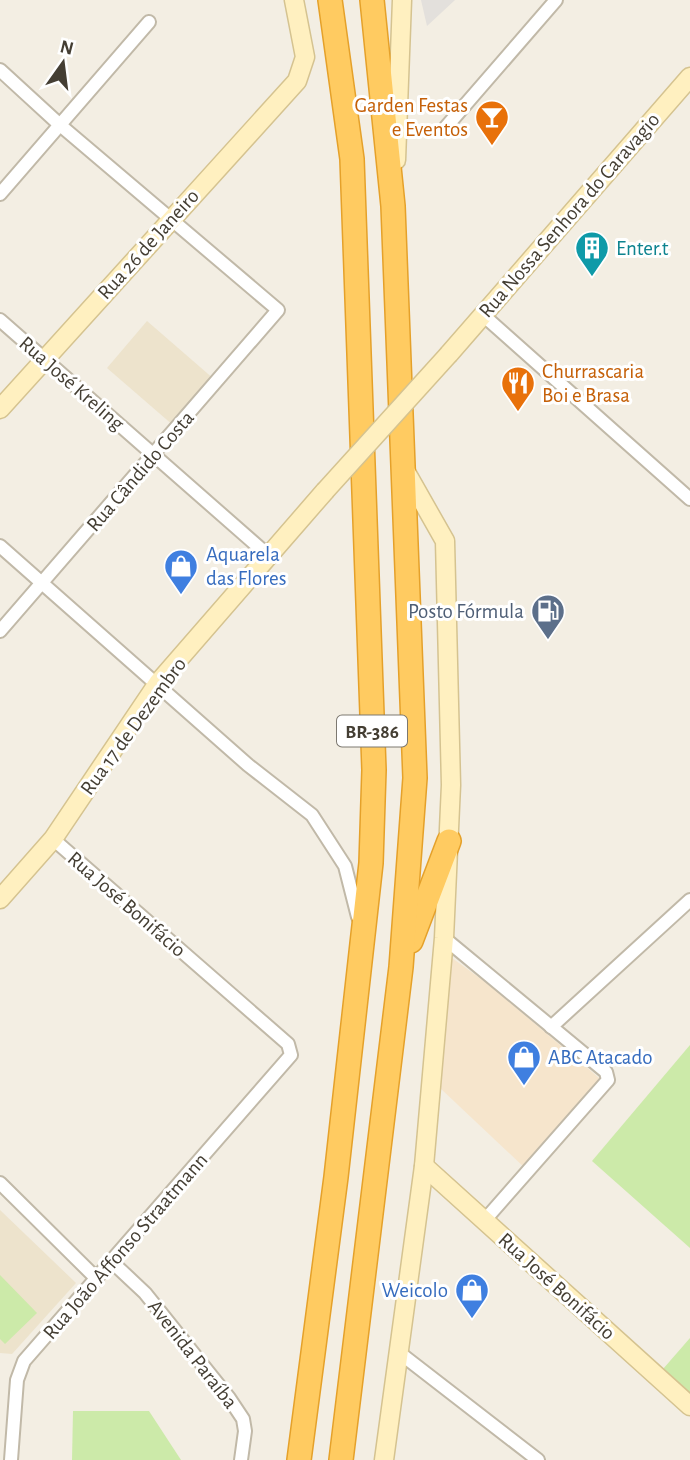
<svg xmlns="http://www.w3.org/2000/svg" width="690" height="1460" viewBox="0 0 690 1460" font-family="'Alegreya Sans',sans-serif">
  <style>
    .commercial { fill: #f6e5cc }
    .education { fill: #ede3cc }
    .green { fill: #cceaa9 }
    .parking { fill: #e3e0dc }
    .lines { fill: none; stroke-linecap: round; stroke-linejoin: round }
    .street-casing { stroke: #c1b9a8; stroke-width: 16 }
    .secondary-casing { stroke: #d5c390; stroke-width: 21 }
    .highway-casing { stroke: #e5a12a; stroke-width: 26 }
    .street { stroke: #fff; stroke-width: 12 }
    .secondary { stroke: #fff0c0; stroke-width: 18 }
    .highway { stroke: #ffcb61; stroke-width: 23 }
    .secondary-bridge-casing { stroke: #d5c390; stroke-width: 21; stroke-linecap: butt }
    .secondary-bridge { stroke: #fff0c0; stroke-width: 18 }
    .labels { text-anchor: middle; stroke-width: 6; stroke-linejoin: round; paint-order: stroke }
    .shield { fill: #fff; stroke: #7c7870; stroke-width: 2 }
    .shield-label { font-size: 19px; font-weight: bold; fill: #443e33 }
    .food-label { font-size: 21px; fill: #c56008; stroke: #fff; text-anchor: end }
    .street-label { font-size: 21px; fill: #443e33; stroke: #fff }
    .culture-label { font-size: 21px; fill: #0d838f; stroke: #fff; text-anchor: start }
    .shop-label { font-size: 21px; fill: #366cbe; stroke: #fff; text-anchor: start }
    .service-label { font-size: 21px; fill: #4e5e75; stroke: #fff; text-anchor: end }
  </style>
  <rect width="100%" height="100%" fill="#f3eee3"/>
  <polygon class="commercial" points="452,958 488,984 605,1083 527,1170 440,1088"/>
  <g class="education">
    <polygon points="147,321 215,380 174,426 107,368"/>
    <polygon points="0,1210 76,1283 12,1354 0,1353"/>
  </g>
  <g class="green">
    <polygon points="690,1045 690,1248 592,1161"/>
    <polygon points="0,1275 37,1313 5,1344 0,1339"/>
    <polygon points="690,1338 690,1393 689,1394 663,1369"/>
    <polygon points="73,1411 149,1411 181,1460 72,1460"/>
  </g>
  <polygon class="parking" points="421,0 455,0 427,26"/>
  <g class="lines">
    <g class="street-casing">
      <g id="street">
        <polyline points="0,70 60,125 278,310 0,631"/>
        <polyline points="446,127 556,0"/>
        <polyline points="0,194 149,22"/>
        <polyline points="483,315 690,499"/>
        <polyline points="0,320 270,557"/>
        <polyline points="0,546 248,765 312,815 345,866 358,917"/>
        <polyline points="444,938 606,1072 608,1080 484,1221"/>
        <polyline points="551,1027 690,900"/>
        <polyline points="0,1183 97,1279"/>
        <polyline points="112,1262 145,1293 229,1398 243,1419 245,1431 241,1460"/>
        <polyline points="401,1354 538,1460"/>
        <polyline points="11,1460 17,1380 24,1361 291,1055 288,1044 53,839"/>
      </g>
    </g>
    <g class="secondary-casing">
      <g id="secondary">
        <polyline points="396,160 402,0"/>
        <polyline points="449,354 690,77"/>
        <polyline points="0,409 297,81 305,57 294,0"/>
        <polyline points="0,899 53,839 158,683 325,491"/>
        <polyline points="424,1166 690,1406"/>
        <polyline points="384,1460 424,1166 444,938 451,785 445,541 403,467"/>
      </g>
    </g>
    <g class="highway-casing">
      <g id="highway">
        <polyline points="411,941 449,841"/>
        <polyline points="299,1460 336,1177 371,863 374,770 352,159 330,0"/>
        <polyline points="341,1460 401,967 415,778 393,206 372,0"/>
      </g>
    </g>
    <use href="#street" class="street"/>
    <use href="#secondary" class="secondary"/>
    <use href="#highway" class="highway"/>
    <g class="secondary-bridge-casing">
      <polyline id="secondary-bridge" points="325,491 449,354"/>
    </g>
    <use href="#secondary-bridge" class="secondary-bridge"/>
  </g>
  <defs>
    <g id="bar-pin" transform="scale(1.75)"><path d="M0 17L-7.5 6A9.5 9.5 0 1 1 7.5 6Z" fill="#e8710a" stroke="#fff"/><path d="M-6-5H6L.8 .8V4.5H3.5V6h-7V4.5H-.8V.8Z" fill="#fff"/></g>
    <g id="building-pin" transform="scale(1.75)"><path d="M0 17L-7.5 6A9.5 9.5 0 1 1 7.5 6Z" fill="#0f9aa8" stroke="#fff"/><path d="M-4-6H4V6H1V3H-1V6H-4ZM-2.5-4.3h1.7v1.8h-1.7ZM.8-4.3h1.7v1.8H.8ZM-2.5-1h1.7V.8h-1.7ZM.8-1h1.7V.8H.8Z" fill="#fff"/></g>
    <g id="restaurant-pin" transform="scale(1.75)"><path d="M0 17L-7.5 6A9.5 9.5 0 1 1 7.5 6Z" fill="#e8710a" stroke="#fff"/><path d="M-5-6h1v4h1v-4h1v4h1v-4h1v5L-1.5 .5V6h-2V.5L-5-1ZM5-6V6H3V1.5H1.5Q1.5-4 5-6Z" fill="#fff"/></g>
    <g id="shop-pin" transform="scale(1.75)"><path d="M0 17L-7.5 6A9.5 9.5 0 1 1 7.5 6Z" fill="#3f7fe0" stroke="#fff"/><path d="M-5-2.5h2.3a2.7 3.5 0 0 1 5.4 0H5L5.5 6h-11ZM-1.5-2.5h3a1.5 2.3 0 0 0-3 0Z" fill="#fff"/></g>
    <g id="fuel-pin" transform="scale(1.75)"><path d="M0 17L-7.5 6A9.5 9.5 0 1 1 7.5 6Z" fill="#5c6f8a" stroke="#fff"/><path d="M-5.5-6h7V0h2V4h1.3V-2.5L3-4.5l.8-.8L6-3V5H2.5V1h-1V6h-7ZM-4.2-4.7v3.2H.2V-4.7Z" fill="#fff"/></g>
  </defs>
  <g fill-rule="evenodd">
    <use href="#bar-pin" x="492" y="117"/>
    <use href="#building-pin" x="592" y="248"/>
    <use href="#restaurant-pin" x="518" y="383"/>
    <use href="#shop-pin" x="181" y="566"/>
    <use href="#fuel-pin" x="548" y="611"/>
    <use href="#shop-pin" x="524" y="1057"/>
    <use href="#shop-pin" x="472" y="1290"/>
  </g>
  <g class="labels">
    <rect class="shield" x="337" y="715.5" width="70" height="31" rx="5"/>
    <g class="shield-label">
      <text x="372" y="738">BR-386</text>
    </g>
    <g class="food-label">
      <text x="468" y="112">Garden Festas<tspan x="468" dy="24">e Eventos</tspan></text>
      <text x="542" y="378" text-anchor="start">Churrascaria<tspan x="542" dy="24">Boi e Brasa</tspan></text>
    </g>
    <g class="street-label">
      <text transform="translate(569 215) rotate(-49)" y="7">Rua Nossa Senhora do Caravagio</text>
      <text transform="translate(148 244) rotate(-48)" y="7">Rua 26 de Janeiro</text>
      <text transform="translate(72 383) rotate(41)" y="7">Rua José Kreling</text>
      <text transform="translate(140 471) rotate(-49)" y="7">Rua Cândido Costa</text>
      <text transform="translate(133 726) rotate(-54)" y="7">Rua 17 de Dezembro</text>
      <text transform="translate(127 904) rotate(41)" y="7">Rua José Bonifácio</text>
      <text transform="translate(125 1246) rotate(-49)" y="7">Rua João Affonso Straatmann</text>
      <text transform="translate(557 1286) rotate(42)" y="7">Rua José Bonifácio</text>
      <text transform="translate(193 1354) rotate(52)" y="7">Avenida Paraíba</text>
    </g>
    <g class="culture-label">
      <text x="616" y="255">Enter.t</text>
    </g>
    <g class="shop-label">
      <text x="206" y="561">Aquarela<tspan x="206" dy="24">das Flores</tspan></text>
      <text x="548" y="1064">ABC Atacado</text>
      <text x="448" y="1297" text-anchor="end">Weicolo</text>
    </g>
    <g class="service-label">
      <text x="524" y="618">Posto Fórmula</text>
    </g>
  </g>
  <g transform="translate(63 63) rotate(14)" stroke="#ffffff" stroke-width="5" paint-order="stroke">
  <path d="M0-5L12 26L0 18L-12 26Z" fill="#443e33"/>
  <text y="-10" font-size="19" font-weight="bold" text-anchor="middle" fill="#443e33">N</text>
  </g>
</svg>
